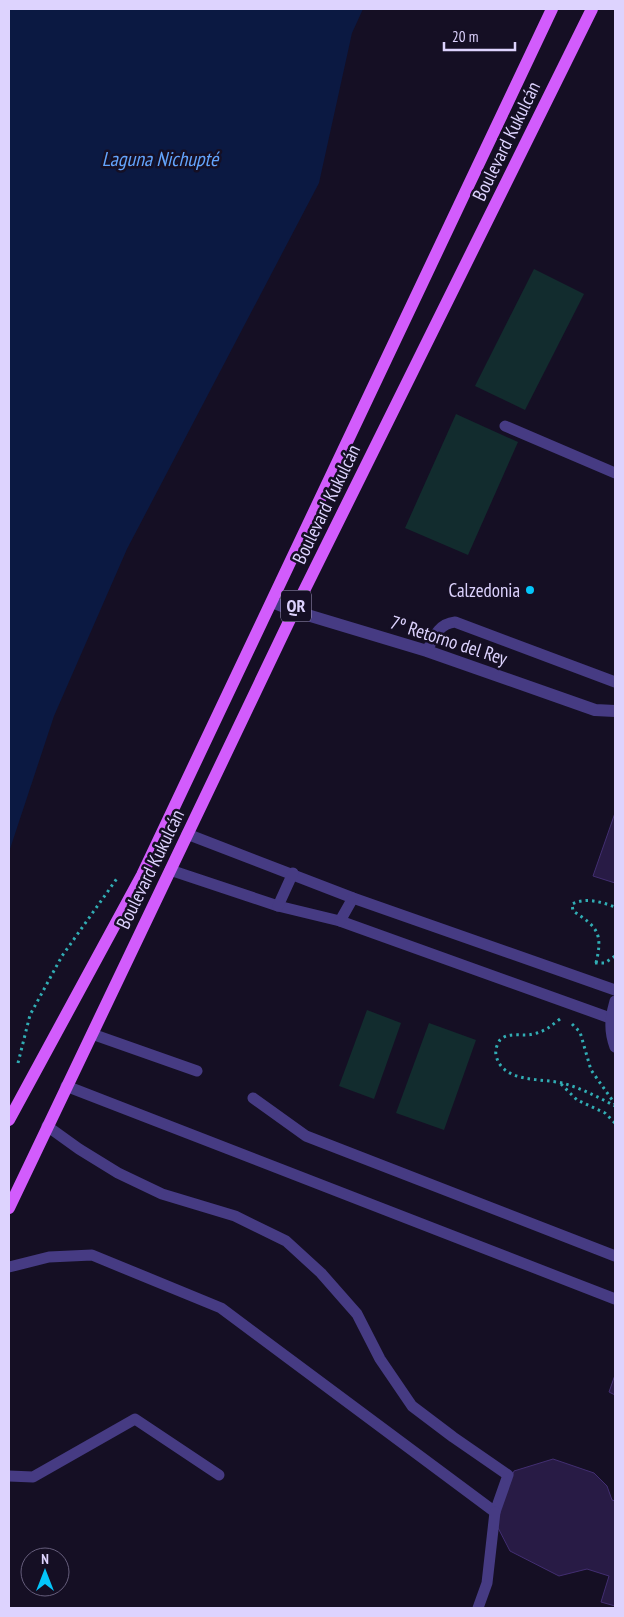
<svg xmlns="http://www.w3.org/2000/svg" width="624" height="1617" viewBox="0 0 624 1617" font-family="'PT Sans Narrow',sans-serif">
  <style>
    .green { fill: #122c2e }
    .water { fill: #0b1942 }
    .building { fill: #281b45; stroke: #422e71 }
    .lines { fill: none; stroke-linecap: round; stroke-linejoin: round }
    .path { stroke: #31adb4; stroke-width: 3; stroke-dasharray: 2.5 4; stroke-linecap: butt }
    .service { stroke: #463b83; stroke-width: 11 }
    .minor { stroke: #463b83; stroke-width: 12 }
    .primary { stroke: #d25cfc; stroke-width: 12 }
    .poi-dot { fill: #04c5f9; stroke: #150f24; stroke-width: 2 }
    .labels { text-anchor: middle; stroke-width: 5; stroke-linejoin: round; paint-order: stroke }
    .shield { fill: #150f24; stroke: #a198bd; stroke-width: 1 }
    .shield-label { font-size: 18px; font-weight: bold; fill: #ddd3fe }
    .street-label { font-size: 19px; fill: #ddd3fe; stroke: #150f24 }
    .poi-label { font-size: 19px; fill: #ddd3fe; stroke: #150f24; text-anchor: end }
    .water-label { font-size: 20px; font-style: italic; fill: #63a4fc; stroke: #150f24 }
  </style>
  <rect width="100%" height="100%" fill="#150f24"/>
  <g class="green">
    <polygon points="534,269 584,294 525,410 475,386"/>
    <polygon points="456,414 518,442 468,555 405,528"/>
    <polygon points="367,1010 401,1023 374,1099 339,1086"/>
    <polygon points="429,1023 476,1040 444,1130 396,1113"/>
  </g>
  <polygon class="water" points="9,9 363,9 352,33 319,183 127,549 54,716 9,852"/>
  <g class="building">
    <polygon points="615,813 615,883 593,876"/>
    <polygon points="615,1375 615,1395 609,1392"/>
    <polygon points="553,1459 594,1473 607,1486 612,1500 615,1501 615,1606 601,1602 609,1576 587,1569 559,1576 510,1551 495,1522 514,1471"/>
  </g>
  <g class="lines">
    <g class="path">
      <polyline points="595,963 605,963 615,956"/>
      <path d="M596,963c7,-29 2,-36 -23,-52l-1,-7c14,-7 29,-2 43,3"/>
      <path d="M560,1019c-9,7 -16,13 -27,15 -10,3 -24,-3 -33,6 -3,4 -5,10 -4,15 6,28 44,23 66,28 19,5 36,14 53,23"/>
      <polyline points="572,1024 580,1032 591,1070 615,1104"/>
      <polyline points="18,1063 30,1015 62,956 118,877"/>
      <polyline points="561,1084 577,1100 605,1113 615,1123"/>
    </g>
    <g class="service">
      <polyline points="505,426 615,473"/>
      <path d="M427,651c7,-14 11,-27 28,-29l160,60"/>
      <polyline points="187,834 353,898 615,990"/>
      <polyline points="170,870 278,906 340,921 610,1018"/>
      <polyline points="278,906 293,873"/>
      <polyline points="340,921 353,898"/>
      <path d="M615,1001c-5,17 -6,30 0,46"/>
      <polyline points="92,1034 197,1071"/>
      <polyline points="66,1086 615,1299"/>
      <polyline points="253,1098 306,1136 615,1256"/>
      <polyline points="9,1267 49,1257 92,1255 221,1308 495,1512 508,1475 453,1437 412,1406 380,1359 357,1314 321,1273 286,1241 235,1216 162,1194 118,1173 79,1149 47,1126"/>
      <polyline points="9,1476 33,1477 135,1419 219,1475"/>
      <polyline points="478,1608 487,1583 495,1512"/>
    </g>
    <polyline class="minor" points="272,602 294,611 427,651 595,710 615,711"/>
    <g class="primary">
      <polyline points="9,1120 142,875 552,9"/>
      <polyline points="9,1208 294,611 592,9"/>
    </g>
  </g>
  <circle class="poi-dot" cx="530" cy="590" r="5"/>
  <g class="labels">
    <rect class="shield" x="281" y="590.5" width="30" height="31" rx="4"/>
    <g class="shield-label">
      <text x="296" y="612">QR</text>
    </g>
    <g class="street-label">
      <text transform="translate(506 141) rotate(-64)" y="7">Boulevard Kukulcán</text>
      <text transform="translate(326 504) rotate(-64)" y="7">Boulevard Kukulcán</text>
      <text transform="translate(449 640) rotate(18)" y="7">7º Retorno del Rey</text>
      <text transform="translate(150 869) rotate(-64)" y="7">Boulevard Kukulcán</text>
    </g>
    <g class="poi-label">
      <text x="520" y="597">Calzedonia</text>
    </g>
    <g class="water-label">
      <text x="160" y="166">Laguna Nichupté</text>
    </g>
  </g>
  <rect width="624" height="1617" fill="none" stroke="#ddd3fe" stroke-width="20"/>
  <g transform="translate(45 1572)"><circle r="24" fill="#150f24" stroke="#655d7b"/>
  <path d="M0-4L9 19L0 12L-9 19Z" fill="#04c5f9"/>
  <text y="-8" font-size="14" font-weight="bold" text-anchor="middle" fill="#ddd3fe">N</text>
  </g>
  <path d="M444 42v8h71v-8" fill="none" stroke="#ddd3fe" stroke-width="2.5"/>
  <text x="452" y="42" font-size="15" fill="#ddd3fe" stroke="#150f24" stroke-width="4" paint-order="stroke">20 m</text>
</svg>
